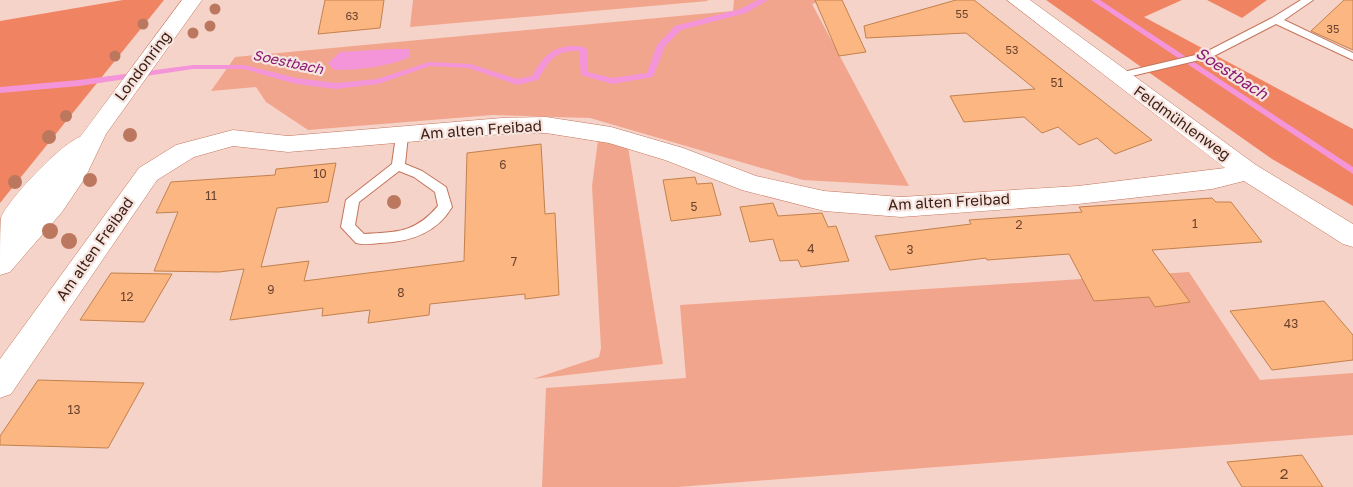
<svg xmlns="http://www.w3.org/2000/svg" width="1353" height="487" viewBox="0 0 1353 487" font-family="'Golos Text',sans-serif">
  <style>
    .green { fill: #f2a58d }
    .forest { fill: #f08362 }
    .water { fill: #f495da }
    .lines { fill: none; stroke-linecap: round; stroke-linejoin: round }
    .stream { fill: #f495da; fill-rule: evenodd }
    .building { fill: #fcb681; stroke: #c2814d }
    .service-casing { stroke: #c4755c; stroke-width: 2 }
    .minor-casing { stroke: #c4755c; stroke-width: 1 }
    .secondary-casing { stroke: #c4755c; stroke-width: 1 }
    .service { fill: #fff; fill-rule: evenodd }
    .minor { fill: #fff; fill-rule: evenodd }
    .secondary { fill: #fff; fill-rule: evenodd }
    .tree { fill: #bc785e }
    .labels { text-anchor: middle; stroke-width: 4.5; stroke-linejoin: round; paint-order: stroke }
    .far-number-label { font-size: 11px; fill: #6b422d }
    .number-label { font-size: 12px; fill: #6b422d }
    .far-water-label { font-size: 14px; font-style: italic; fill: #891a73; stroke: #f6e4df }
    .street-label { font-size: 15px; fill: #3b1b11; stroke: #f6e4df }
    .near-number-label { font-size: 15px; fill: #6b422d }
    .water-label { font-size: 16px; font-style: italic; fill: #891a73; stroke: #f6e4df }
  </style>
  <rect width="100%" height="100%" fill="#f6d3c8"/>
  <g class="green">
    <polygon points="413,0 707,0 708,1 410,27"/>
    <polygon points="734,0 827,0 812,4 909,186 803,180 590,118 493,115 308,130 266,102 256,87 211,91 235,57 733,11"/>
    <polygon points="598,140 628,147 663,364 533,379 599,357 601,348 592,186"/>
    <polygon points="1189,272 1260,380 1353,373 1353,435 678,487 542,487 546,388 686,378 680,305"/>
  </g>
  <g class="forest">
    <polygon points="123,0 164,0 0,203 0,21"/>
    <polygon points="1046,0 1182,0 1144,17 1353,129 1353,206 1272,159"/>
    <polygon points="1207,0 1267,0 1242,18"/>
  </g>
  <path class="water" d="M391,49h19v8c-23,10 -51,13 -76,13l-6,-7 12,-11z"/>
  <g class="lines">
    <g class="stream">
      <path d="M758,0h10l-22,13 -65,17 -16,16 -12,31 -41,7 -31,-9 -2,-24c-25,-1 -29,9 -41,29l-21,5 -48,-17 -39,-2 -52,18 -42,5 -40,-5 -52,-15h-51l-114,17 -79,7v-6l79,-7 114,-15h51l52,13 40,5 41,-4 52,-17 41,2 47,15 15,-3c10,-17 18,-29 40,-30 5,0 11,0 15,3l1,23 24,6 35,-5 10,-28 18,-19 65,-17z"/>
      <polygon points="1091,0 1100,0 1353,167 1353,174"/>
    </g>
  </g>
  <g class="building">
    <polygon points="325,0 384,0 380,28 318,34"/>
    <polygon points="815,0 842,0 866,52 839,56"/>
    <polygon points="956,0 974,0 1152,140 1115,154 1097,138 1079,145 1058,127 1042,133 1024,117 964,122 950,96 1035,89 966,33 866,38 864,26"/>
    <polygon points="1344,0 1353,0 1353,50 1311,31"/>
    <polygon points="541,144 545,214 555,213 559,295 525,299 525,294 430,304 429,315 368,323 370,310 322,316 323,308 230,320 244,269 219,272 154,271 178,212 156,213 171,182 275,175 276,169 336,163 328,202 277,208 261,267 309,261 304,281 464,261 467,153"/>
    <polygon points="695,177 697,184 712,183 721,215 671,221 663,180"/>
    <polygon points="1212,198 1216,202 1231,202 1262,242 1152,250 1190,302 1155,307 1149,297 1094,301 1069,254 987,260 986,258 890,270 875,236 971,224 969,220 1082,212 1079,207"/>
    <polygon points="773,203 778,216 822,213 828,227 836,226 849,261 801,267 798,260 780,261 773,239 750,242 740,207"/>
    <polygon points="111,273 172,274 144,322 80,320"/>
    <polygon points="1324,301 1353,335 1353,360 1272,370 1230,311"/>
    <polygon points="38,380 144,383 108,448 0,445 0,436"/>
    <polygon points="1302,455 1323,487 1242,487 1227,462"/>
  </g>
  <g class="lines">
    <g class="service-casing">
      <g id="service">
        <polygon points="1301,0 1313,0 1284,20 1353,53 1353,60 1276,24 1212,57 1119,79 1113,76 1115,74 1204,53 1272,18"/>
        <path d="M402,132l6,4 -3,28 17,7 24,16 6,20c-16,27 -43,35 -72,36 -8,1 -16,2 -24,0l-15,-16 5,-27 46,-36 4,-28zM399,171l15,6 21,15 3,14c-23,27 -41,26 -74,28l-9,-9 4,-23z"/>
      </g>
    </g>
    <g class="minor-casing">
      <polygon id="minor" points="1007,0 1030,0 1256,165 1353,224 1353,247 1343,244 1244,181 1212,189 1078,204 901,217 824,211 742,190 665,160 609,143 546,133 502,134 288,152 233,146 194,157 157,180 11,394 0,398 0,359 139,168 176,145 233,130 288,136 502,118 546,117 611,127 683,148 756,176 824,191 901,197 1078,186 1225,168"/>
    </g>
    <g class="secondary-casing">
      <path id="secondary" d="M182,0h20l-96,134 -21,44 -23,34 -52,60 -10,3c0,-12 0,-48 1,-57 7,-19 62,-76 79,-81z"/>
    </g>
    <use href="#service" class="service"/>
    <use href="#minor" class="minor"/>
    <use href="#secondary" class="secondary"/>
  </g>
  <g class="tree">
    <circle cx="215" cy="9" r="5.5"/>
    <circle cx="143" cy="24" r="5.5"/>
    <circle cx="210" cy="26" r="5.5"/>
    <circle cx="193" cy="33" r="5.5"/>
    <circle cx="115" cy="56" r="5.5"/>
    <circle cx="66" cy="116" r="6"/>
    <circle cx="130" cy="135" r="7"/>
    <circle cx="49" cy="137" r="7"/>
    <circle cx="90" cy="180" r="7"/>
    <circle cx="15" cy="182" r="7"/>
    <circle cx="394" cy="202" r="7"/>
    <circle cx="50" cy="231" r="8"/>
    <circle cx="69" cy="241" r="8"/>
  </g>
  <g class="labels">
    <g class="far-number-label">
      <text x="962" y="18">55</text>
      <text x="352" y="20">63</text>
      <text x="1333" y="33">35</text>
      <text x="1012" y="54">53</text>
    </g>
    <g class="number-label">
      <text x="1057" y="87">51</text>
      <text x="503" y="169">6</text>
      <text x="320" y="178">10</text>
      <text x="211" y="200">11</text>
      <text x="694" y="211">5</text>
      <text x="1195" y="228">1</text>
      <text x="1019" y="229">2</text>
      <text x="811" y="253">4</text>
      <text x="910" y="254">3</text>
      <text x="514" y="266">7</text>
      <text x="271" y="294">9</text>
      <text x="401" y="297">8</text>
      <text x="127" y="301">12</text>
      <text x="1291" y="328">43</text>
      <text x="74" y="414">13</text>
    </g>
    <g class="far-water-label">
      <text transform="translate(288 62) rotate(12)" y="5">Soestbach</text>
    </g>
    <g class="street-label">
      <text transform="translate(143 66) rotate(-53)" y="5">Londonring</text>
      <text transform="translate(1182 123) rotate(36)" y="5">Feldmühlenweg</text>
      <text transform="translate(481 130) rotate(-4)" y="5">Am alten Freibad</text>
      <text transform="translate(949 202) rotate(-3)" y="5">Am alten Freibad</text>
      <text transform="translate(95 249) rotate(-55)" y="5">Am alten Freibad</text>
    </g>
    <g class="near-number-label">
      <text x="1284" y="479">2</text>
    </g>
    <g class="water-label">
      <text transform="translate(1232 73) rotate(33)" y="6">Soestbach</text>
    </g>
  </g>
</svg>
